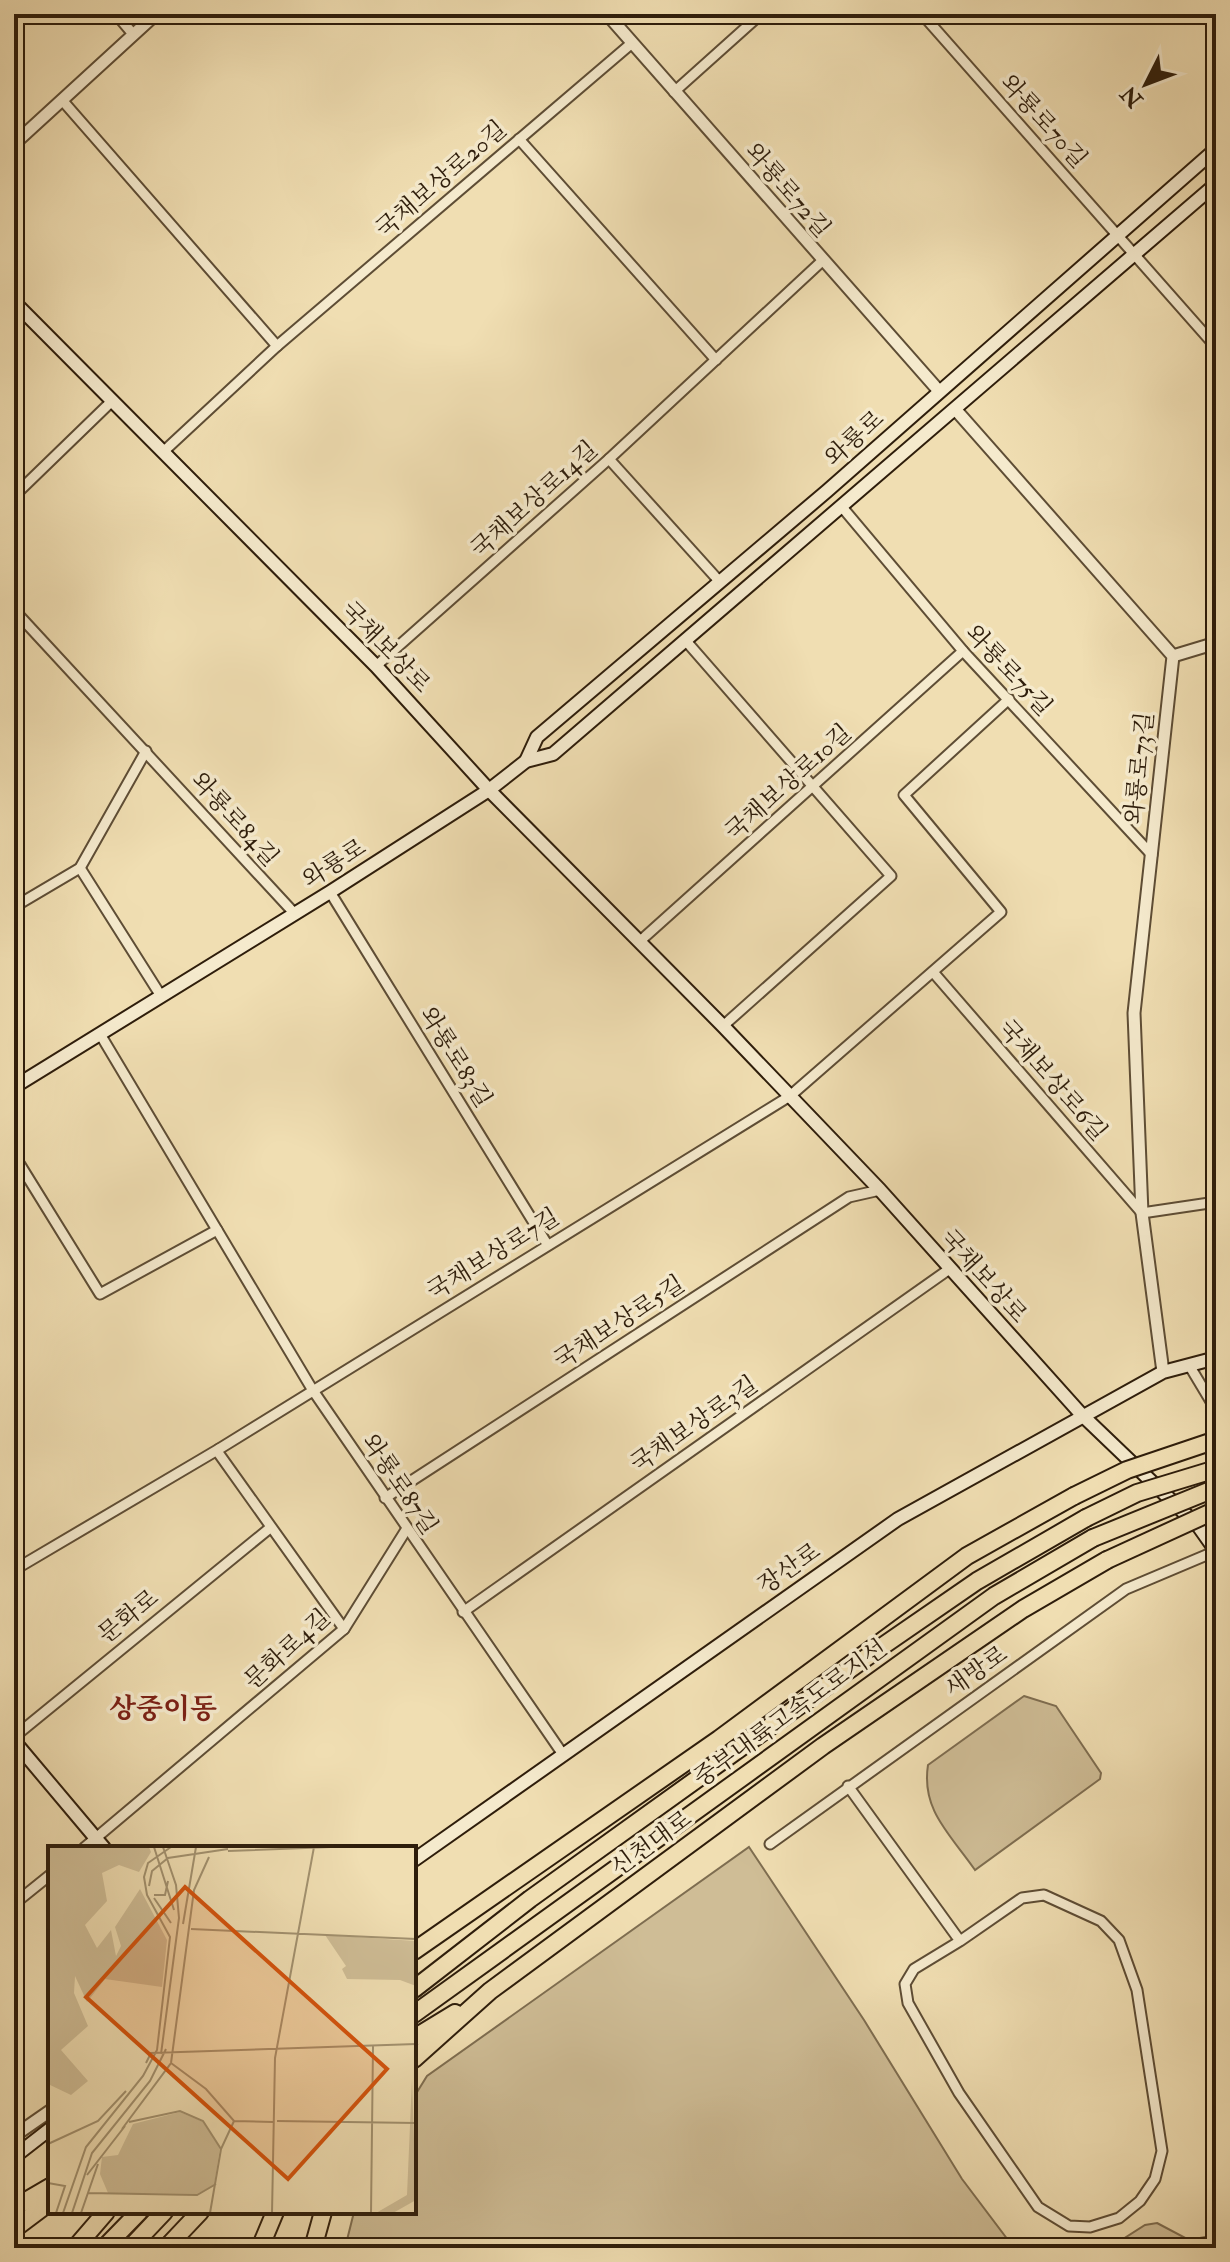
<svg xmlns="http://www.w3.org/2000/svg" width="1230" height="2262" viewBox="0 0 1230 2262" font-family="'IM FELL Double Pica','Noto Serif KR',serif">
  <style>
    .green { fill: #cfbd96; stroke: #7e6d50; stroke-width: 2 }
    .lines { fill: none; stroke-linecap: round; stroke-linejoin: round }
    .minor-casing { stroke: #5e4d35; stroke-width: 13 }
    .tertiary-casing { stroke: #5e4d35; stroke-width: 15 }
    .secondary-casing { stroke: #2e1d0b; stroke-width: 16 }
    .trunk-casing { stroke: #2e1d0b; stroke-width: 20 }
    .motorway-casing { stroke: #2e1d0b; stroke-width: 20 }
    .minor { stroke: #f5eacd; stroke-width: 9 }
    .tertiary { stroke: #f5eacd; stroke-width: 11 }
    .secondary { stroke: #f5eacd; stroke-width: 12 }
    .trunk { stroke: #f0deb2; stroke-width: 16 }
    .motorway { stroke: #f0deb2; stroke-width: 16 }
    .trunk-bridge-casing { stroke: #2e1d0b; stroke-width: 20; stroke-linecap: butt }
    .motorway-bridge-casing { stroke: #2e1d0b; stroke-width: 20; stroke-linecap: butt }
    .trunk-bridge { stroke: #f0deb2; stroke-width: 16 }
    .motorway-bridge { stroke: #f0deb2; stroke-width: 16 }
    .labels { text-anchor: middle; stroke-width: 7; stroke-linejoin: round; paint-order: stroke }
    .street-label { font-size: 24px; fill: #2e1d0b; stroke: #f5eacd }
    .quarter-label { font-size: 28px; font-weight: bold; fill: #7a1f14; stroke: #f5eacd }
    .inset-road { fill: none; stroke: #a2916f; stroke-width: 2 }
    .view { fill: #d5530c; fill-opacity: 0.15; stroke: #d5530c; stroke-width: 4 }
    .inset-edge { fill: none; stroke: #2e1d0b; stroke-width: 4 }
  </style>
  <rect width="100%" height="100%" fill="#f0deb2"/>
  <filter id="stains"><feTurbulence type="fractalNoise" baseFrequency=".0025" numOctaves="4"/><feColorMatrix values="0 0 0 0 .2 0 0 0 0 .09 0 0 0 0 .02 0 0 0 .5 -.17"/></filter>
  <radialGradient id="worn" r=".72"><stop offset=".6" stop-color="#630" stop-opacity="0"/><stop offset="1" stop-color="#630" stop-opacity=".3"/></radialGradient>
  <g class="green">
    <path d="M1024,1696l32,10 45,67 -1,6 -125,91c-25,-36 -54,-60 -47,-105z"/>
    <polygon points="749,1847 864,2020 962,2179 1014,2248 345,2248 354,2212 414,2212 414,2097 427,2076"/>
    <polygon points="1157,2223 1189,2240 1216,2235 1216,2248 1109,2248 1145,2225"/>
  </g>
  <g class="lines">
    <g class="minor-casing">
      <g id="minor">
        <polyline points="116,14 133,34"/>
        <polyline points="922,14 1216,347"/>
        <polyline points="674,92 761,14"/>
        <polyline points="62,100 277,346"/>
        <polyline points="519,139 716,360"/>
        <polyline points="14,324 25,314"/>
        <polyline points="163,452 277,346 632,43"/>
        <polyline points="609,459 720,582"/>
        <polyline points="14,496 112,401"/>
        <polyline points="842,507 963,651 1152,855"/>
        <polyline points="14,610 295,914"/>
        <polyline points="686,641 891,876 723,1026"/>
        <polyline points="376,666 609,459 821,262"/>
        <polyline points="80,868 161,996"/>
        <polyline points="330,892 547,1244"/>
        <polyline points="14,907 80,868 146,751"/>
        <polyline points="639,942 963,651"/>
        <polyline points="933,972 1142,1213 1216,1202"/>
        <polyline points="100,1034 312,1389 562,1753"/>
        <polyline points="14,1155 100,1294 217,1230"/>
        <polyline points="1189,1365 1216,1410"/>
        <polyline points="219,1449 217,1451 344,1629"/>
        <polyline points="385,1498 849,1197 880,1190"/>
        <polyline points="14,1570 219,1449 790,1096 1001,912 904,795 1009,699"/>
        <polyline points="463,1612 948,1270"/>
        <polyline points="14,1737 270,1528"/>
        <polyline points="1216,1754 1213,1776 1216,1782"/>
        <polyline points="848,1786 960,1941 1022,1898 1044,1895 1101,1921 1119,1940 1137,1990 1162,2151 1155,2179 1140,2201 1119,2218 1090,2227 1069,2226 1038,2207 959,2093 908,2003 905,1984 914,1969 960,1941"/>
        <polyline points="770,1844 1126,1589 1216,1551"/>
        <polyline points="84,1848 344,1629 406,1530"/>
        <polyline points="14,1904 50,1875"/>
      </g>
    </g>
    <g class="tertiary-casing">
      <g id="tertiary">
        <polyline points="607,14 939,391"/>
        <polyline points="14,144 156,14"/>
        <polyline points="955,409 1173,656 1134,1013 1142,1213 1163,1372"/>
        <polyline points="1173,656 1216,643"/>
        <polyline points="14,2136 50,2111"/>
      </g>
    </g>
    <g class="secondary-casing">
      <g id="secondary">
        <polyline points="14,302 376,666 489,790 723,1026 880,1190 1081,1414 1199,1527 1216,1551"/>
        <polyline points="526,761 537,737 827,491 1216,149"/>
        <polyline points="14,1087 330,892 489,790 526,761 553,754 1216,184"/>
        <polyline points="14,1741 104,1848"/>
        <polyline points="414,1860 898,1519 1163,1372 1216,1358"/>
        <polyline points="14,2157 50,2129"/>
      </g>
    </g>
    <g class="trunk-casing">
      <g id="trunk">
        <polyline points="414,1951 719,1739 967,1556 1074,1496"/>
        <polyline points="414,2038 455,2013"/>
        <polyline points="414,2059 490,1991 823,1746 1023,1609 1107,1560"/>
        <polyline points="14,2208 50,2187"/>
        <polyline points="14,2229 50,2202"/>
        <polyline points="166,2248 200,2212"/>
        <polyline points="260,2248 275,2212"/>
        <polyline points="313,2248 323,2212"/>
      </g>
    </g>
    <g class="motorway-casing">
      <g id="motorway">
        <polyline points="414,1989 530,1899 874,1652 977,1581 1086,1518"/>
        <polyline points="414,2014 994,1596 1093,1538"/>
        <polyline points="75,2248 106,2212"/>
        <polyline points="104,2248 139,2212"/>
        <polyline points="130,2248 164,2212"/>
      </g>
    </g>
    <use href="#minor" class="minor"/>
    <use href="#tertiary" class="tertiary"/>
    <use href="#secondary" class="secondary"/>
    <use href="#trunk" class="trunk"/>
    <use href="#motorway" class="motorway"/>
    <g class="trunk-bridge-casing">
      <g id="trunk-bridge">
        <polyline points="1074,1496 1127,1470 1216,1440"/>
        <polyline points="1107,1560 1216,1510"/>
      </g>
    </g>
    <g class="motorway-bridge-casing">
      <g id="motorway-bridge">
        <polyline points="1086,1518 1137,1493 1216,1469"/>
        <polyline points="1093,1538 1216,1488"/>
      </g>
    </g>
    <use href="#trunk-bridge" class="trunk-bridge"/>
    <use href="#motorway-bridge" class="motorway-bridge"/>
  </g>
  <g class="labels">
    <g class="street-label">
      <text transform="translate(1044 121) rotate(48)" y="8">와룡로70길</text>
      <text transform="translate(441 179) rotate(-41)" y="8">국채보상로20길</text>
      <text transform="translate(788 190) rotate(49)" y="8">와룡로72길</text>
      <text transform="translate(854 438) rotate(-42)" y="8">와룡로</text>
      <text transform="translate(534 499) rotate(-42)" y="8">국채보상로14길</text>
      <text transform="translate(386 647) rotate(46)" y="8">국채보상로</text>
      <text transform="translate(1009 670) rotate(47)" y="8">와룡로75길</text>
      <text transform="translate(1139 768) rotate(-84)" y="8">와룡로73길</text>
      <text transform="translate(788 782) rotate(-42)" y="8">국채보상로10길</text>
      <text transform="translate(235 819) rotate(48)" y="8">와룡로84길</text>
      <text transform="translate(334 863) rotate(-32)" y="8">와룡로</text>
      <text transform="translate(456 1057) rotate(58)" y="8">와룡로83길</text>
      <text transform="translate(1053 1080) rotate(49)" y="8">국채보상로6길</text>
      <text transform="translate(493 1254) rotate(-32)" y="8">국채보상로7길</text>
      <text transform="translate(984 1276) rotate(48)" y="8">국채보상로</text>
      <text transform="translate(619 1322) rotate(-33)" y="8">국채보상로5길</text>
      <text transform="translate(694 1424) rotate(-35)" y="8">국채보상로3길</text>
      <text transform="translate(400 1484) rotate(56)" y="8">와룡로87길</text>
      <text transform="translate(789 1568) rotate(-35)" y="8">장산로</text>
      <text transform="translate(128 1616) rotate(-39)" y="8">문화로</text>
      <text transform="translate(287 1649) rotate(-42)" y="8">문화로4길</text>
      <text transform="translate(976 1671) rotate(-35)" y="8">새방로</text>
      <text transform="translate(790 1713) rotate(-36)" y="8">중부내륙고속도로지선</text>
      <text transform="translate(651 1843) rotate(-36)" y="8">신천대로</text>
    </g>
    <g class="quarter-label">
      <text x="163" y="1718">상중이동</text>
    </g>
  </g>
  <g transform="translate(48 1846)">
    <rect width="368" height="368" fill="#f0deb2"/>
    <path d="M0,1h101l2,5 -12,20 -20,-7 -17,8 5,28 -22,24 12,23 14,-18 5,26 5,-10 -6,-19 25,-38 27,51 -5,47 -57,-8 -18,23 -12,-26 -1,17 14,33 -27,24 27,31 -17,14 -23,-11zM277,89l91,6v53v-8l-16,-6 -53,-1 -5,-10 4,-3zM364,233l4,121 -23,13h-17l31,-18zM132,266l23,10 17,26 -6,37 -17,9 -89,-1 -8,-19 2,-17 16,-2 15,-31z" fill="#cfbd96"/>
    <path class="inset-road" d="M106,1l20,63M180,5l103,-4M101,40l3,-15 16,-13 60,-9M106,49h11l3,-14M106,52l17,25M135,78l13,-77M143,83l225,10M113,208l18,-136 -3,-33 -13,-38M98,217l5,-10 265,-9M123,217l35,26 28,32 39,1M229,275l139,2M81,276l51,-11 23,10 18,28M74,283l49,-66 23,-173 15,-33M0,298l50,-23 28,-30M39,329l38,-49M0,337l17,3 -9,27M40,347l109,2 19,-11M15,367l23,-66 57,-71 14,-26 13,-113 -23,-42 -3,-18 4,-14 23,-16M24,367l20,-60 58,-72 16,-32M33,367l17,-49M162,367l11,-64 13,-28M224,367l3,-155 39,-211M323,367l2,-167"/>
    <path class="view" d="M137,41l202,182 -99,110 -202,-182z"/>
    <rect width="368" height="368" class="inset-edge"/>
  </g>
  <rect width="1230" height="2262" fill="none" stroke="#f0deb2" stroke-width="48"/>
  <rect x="16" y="16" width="1198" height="2230" fill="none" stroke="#2e1d0b" stroke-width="4"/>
  <rect x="24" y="24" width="1182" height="2214" fill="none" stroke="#2e1d0b" stroke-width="2"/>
  <g transform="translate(1146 84) rotate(228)" stroke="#f5eacd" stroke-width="6" paint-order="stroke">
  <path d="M0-6L14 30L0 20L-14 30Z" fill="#2e1d0b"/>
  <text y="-12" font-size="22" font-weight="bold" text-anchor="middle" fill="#2e1d0b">N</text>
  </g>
  <rect width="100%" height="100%" filter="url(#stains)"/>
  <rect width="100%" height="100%" fill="url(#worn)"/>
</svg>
